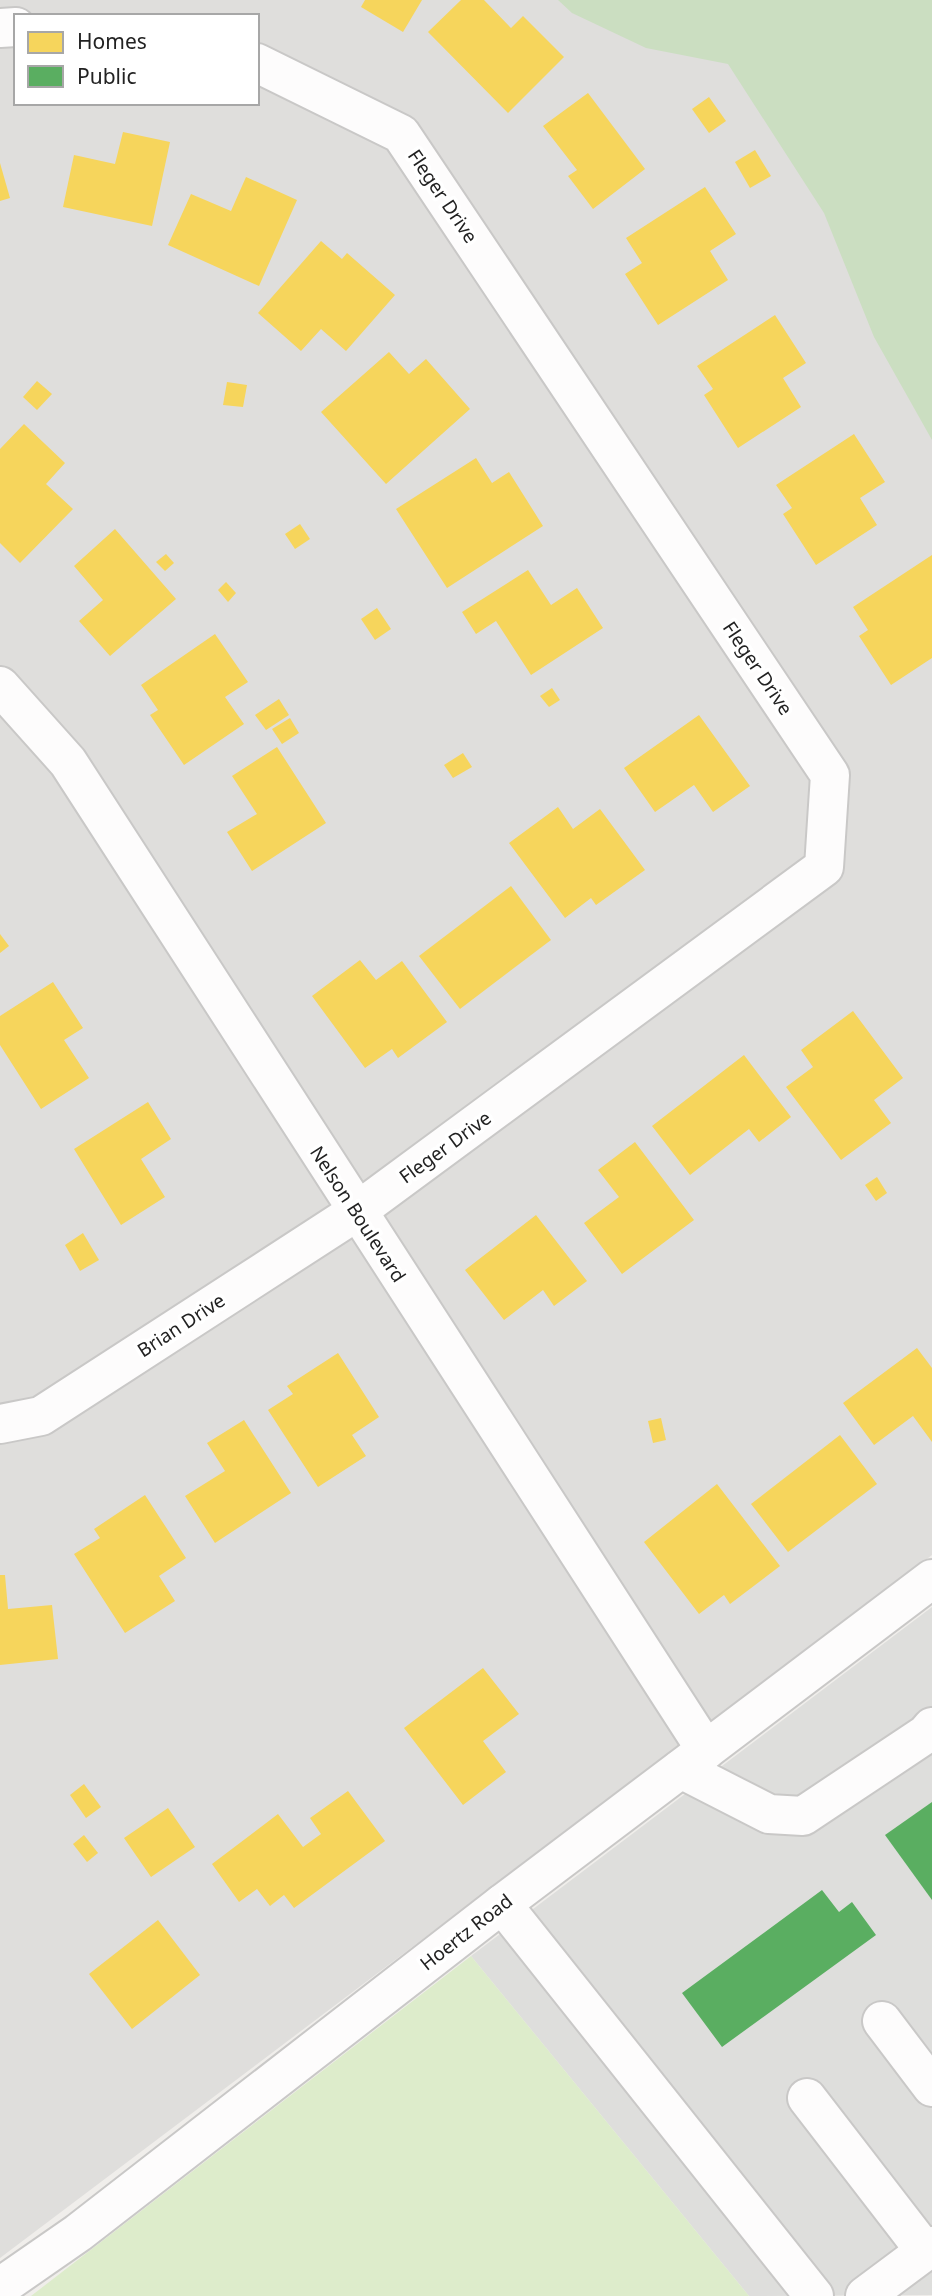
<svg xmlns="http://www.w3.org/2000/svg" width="932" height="2296" viewBox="0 0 932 2296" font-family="'Noto Sans',sans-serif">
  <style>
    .residential { fill: #dfdedc; fill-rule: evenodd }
    .religious { fill: #dededc }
    .grass { fill: #ddeccb }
    .forest { fill: #cbdec1 }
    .homes { fill: #f6d55c }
    .public { fill: #5aae61 }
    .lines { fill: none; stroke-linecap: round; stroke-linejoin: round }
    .minor-casing { stroke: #c9c8c7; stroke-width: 42 }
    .minor { stroke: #fdfcfc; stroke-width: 38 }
    .labels { text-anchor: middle; stroke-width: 7; stroke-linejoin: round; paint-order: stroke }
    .street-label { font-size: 19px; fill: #222; stroke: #fff }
  </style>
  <rect width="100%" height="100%" fill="#f0eeeb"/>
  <path class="residential" d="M0,0h932v1555l-932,703zM16,16h241v87h-241z"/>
  <polygon class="religious" points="932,1607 932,2295 749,2296 471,1956"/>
  <polygon class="grass" points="471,1956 749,2296 31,2296"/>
  <polygon class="forest" points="558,0 932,0 932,440 874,337 824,213 728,64 646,48 572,13"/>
  <g class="homes">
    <polygon points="365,0 422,0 403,32 361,7"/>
    <polygon points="461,0 484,0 511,28 523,16 564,57 508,113 428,32"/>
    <polygon points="588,93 645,169 593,209 568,176 577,170 543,126"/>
    <polygon points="709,97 726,121 709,133 692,109"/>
    <polygon points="123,132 170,142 152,226 63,207 74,155 115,164"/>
    <polygon points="755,150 771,176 750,188 735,162"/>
    <polygon points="0,163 10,198 0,201"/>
    <polygon points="246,177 297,200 259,286 168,245 191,194 231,211"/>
    <polygon points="705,187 736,234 710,251 728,280 658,325 625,274 642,263 626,238"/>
    <polygon points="321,241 342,259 347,253 395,295 346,351 321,329 301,351 258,313"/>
    <polygon points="775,315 806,363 783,378 801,407 738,448 704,395 713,389 697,366"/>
    <polygon points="389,352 409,374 426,359 470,409 386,484 321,412"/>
    <polygon points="37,381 52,394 37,410 23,397"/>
    <polygon points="227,382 247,385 243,407 223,405"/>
    <polygon points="24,424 65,463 46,484 73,509 20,563 0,543 0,449"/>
    <polygon points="854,434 885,482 860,498 877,525 816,565 783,514 792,508 776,485"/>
    <polygon points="476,458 492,483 509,472 543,526 447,588 396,509"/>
    <polygon points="300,524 310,539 295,549 285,534"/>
    <polygon points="115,529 176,599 110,656 79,621 103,600 74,566"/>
    <polygon points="166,554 174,563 165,571 156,562"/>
    <polygon points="932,555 932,658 891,685 859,636 868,630 853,607"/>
    <polygon points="528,570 551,605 577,588 603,628 531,675 496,621 476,634 462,612"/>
    <polygon points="226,582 236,593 228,602 218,590"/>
    <polygon points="377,608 391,629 375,640 361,619"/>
    <polygon points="215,634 248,682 225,697 244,724 184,765 150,715 158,710 141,685"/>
    <polygon points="552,688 560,700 549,707 540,696"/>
    <polygon points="279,699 289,715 266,730 255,715"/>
    <polygon points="699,715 750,786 713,812 694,785 655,812 624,768"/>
    <polygon points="290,718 299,733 282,744 272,729"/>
    <polygon points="277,747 326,823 252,871 227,832 257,814 232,776"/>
    <polygon points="463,753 472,767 453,778 444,765"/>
    <polygon points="558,807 573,829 600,809 645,870 596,905 591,898 565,918 509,843"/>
    <polygon points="511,886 551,940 460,1009 419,956"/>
    <polygon points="0,934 9,946 0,953"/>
    <polygon points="360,960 376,980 402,961 447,1022 398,1058 392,1049 365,1068 312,996"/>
    <polygon points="53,982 83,1028 64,1040 89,1078 41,1109 0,1045 0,1016"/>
    <polygon points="853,1011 903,1078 874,1100 891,1123 841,1160 786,1087 813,1067 801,1050"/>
    <polygon points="744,1055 791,1117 759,1142 749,1129 690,1175 652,1126"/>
    <polygon points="148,1102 171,1139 141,1159 165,1197 121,1225 74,1149"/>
    <polygon points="635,1142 694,1220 622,1274 584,1223 619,1197 598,1170"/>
    <polygon points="877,1177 887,1193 876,1201 865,1185"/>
    <polygon points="536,1215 587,1281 554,1306 543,1290 504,1320 465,1270"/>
    <polygon points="83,1233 99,1260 80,1271 65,1245"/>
    <polygon points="917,1348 932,1368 932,1442 913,1416 874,1445 843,1403"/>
    <polygon points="338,1353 379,1417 352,1435 366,1456 318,1487 268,1410 293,1394 287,1386"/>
    <polygon points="661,1418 666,1440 653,1443 648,1421"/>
    <polygon points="244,1420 291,1493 215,1543 185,1496 225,1471 207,1443"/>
    <polygon points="840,1435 877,1484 788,1552 751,1504"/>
    <polygon points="717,1484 780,1566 730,1604 724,1595 699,1614 644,1542"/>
    <polygon points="145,1495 186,1558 159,1576 175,1601 125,1633 74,1554 100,1538 94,1529"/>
    <polygon points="0,1575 5,1575 8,1609 52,1605 58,1659 0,1665"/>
    <polygon points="483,1668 519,1714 483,1741 506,1772 463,1805 404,1728"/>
    <polygon points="84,1784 101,1807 86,1818 70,1795"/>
    <polygon points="348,1791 385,1841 294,1908 284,1895 270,1906 257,1889 239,1902 212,1864 278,1814 303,1847 321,1834 310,1818"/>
    <polygon points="168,1808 195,1847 151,1877 124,1838"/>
    <polygon points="84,1835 98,1853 87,1862 73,1844"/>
    <polygon points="158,1920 200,1975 132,2029 89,1974"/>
  </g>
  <g class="public">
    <polygon points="932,1802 932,1900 885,1835"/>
    <polygon points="822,1890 839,1912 852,1902 876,1935 722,2047 682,1993"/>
  </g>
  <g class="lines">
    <g class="minor-casing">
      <g id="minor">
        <polyline points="0,28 16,27"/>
        <polyline points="0,686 68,762 706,1750"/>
        <polyline points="0,1424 41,1416 356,1212 824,867 830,775 401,134 257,63"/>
        <polyline points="681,1769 769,1814 803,1816 926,1734 932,1727"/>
        <polyline points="502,1904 814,2296"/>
        <polyline points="882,2021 932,2087"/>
        <polyline points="807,2098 925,2251"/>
        <polyline points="0,2287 78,2233 502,1904 932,1579"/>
        <polyline points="865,2296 932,2246"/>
      </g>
    </g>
    <use href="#minor" class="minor"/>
  </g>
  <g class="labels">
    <g class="street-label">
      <text transform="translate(443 196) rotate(56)" y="7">Fleger Drive</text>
      <text transform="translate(758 668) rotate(56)" y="7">Fleger Drive</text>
      <text transform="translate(445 1147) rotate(-36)" y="7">Fleger Drive</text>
      <text transform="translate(358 1214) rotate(57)" y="7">Nelson Boulevard</text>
      <text transform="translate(181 1325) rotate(-33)" y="7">Brian Drive</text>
      <text transform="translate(466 1932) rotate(-38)" y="7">Hoertz Road</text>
    </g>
  </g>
  <rect x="14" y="14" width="245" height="91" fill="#ffffff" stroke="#a7a7a7" stroke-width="2"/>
  <rect x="28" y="32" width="35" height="21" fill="#f6d55c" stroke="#a7a7a7" stroke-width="2"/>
  <text x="77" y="49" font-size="21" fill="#222222">Homes</text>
  <rect x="28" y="66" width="35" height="21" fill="#5aae61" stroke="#a7a7a7" stroke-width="2"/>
  <text x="77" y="84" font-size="21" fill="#222222">Public</text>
</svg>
